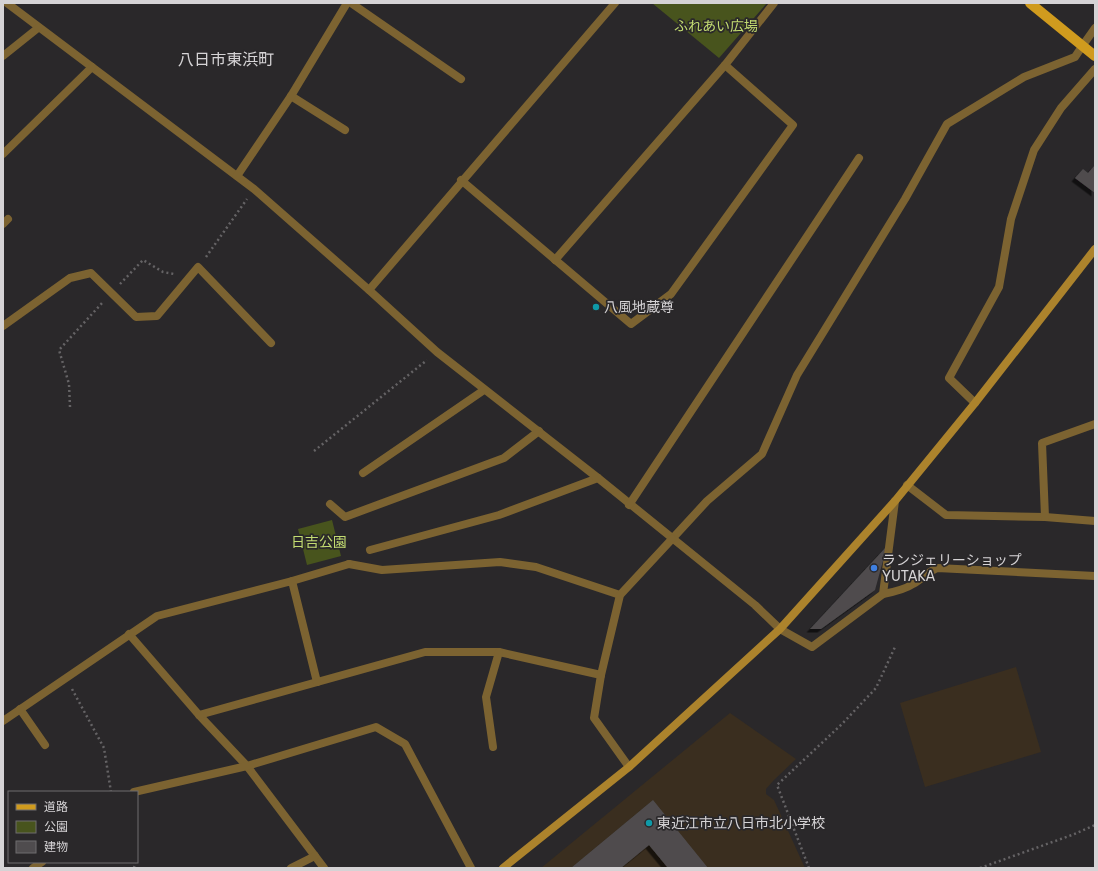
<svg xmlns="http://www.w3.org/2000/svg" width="1098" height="871" viewBox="0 0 1098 871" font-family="Rubik,'Noto Sans JP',sans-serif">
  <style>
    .education { fill: #3a2e1f }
    .green { fill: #48541d }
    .building { fill: #4f4c4e; filter: url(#shadow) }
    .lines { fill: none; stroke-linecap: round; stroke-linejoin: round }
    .path { stroke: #656365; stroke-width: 2.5; stroke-dasharray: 2 3; stroke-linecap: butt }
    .lane { stroke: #7c6331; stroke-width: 8 }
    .street { stroke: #7c6331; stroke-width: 8 }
    .secondary { stroke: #ac832c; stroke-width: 8 }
    .primary { stroke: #d09b1e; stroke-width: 10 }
    .culture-dot { fill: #0f9aa8; stroke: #2a282a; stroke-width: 1.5 }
    .shop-dot { fill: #3f7fe0; stroke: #2a282a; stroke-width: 1.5 }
    .labels { text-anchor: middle; stroke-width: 3.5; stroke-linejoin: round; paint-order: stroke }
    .park-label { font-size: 14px; fill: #c3dc71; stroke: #2a282a }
    .poi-label { font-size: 14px; fill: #d5d3d5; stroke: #2a282a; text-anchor: start }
    .quarter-label { font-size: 16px; fill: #d5d3d5; stroke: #2a282a }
  </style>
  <defs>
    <filter id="shadow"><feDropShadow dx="-3.5" dy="3.5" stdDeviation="0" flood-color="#0009"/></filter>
  </defs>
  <rect width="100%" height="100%" fill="#2a282a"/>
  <g class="education">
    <polygon points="1016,667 1041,752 925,787 900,703"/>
    <polygon points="730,713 796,759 774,780 766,789 766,794 774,800 805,868 541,868"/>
  </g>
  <g class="green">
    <polygon points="652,3 767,3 719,58"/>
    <polygon points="332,520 341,556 307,565 298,529"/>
  </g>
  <g class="building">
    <polygon points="1095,165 1095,193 1075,178 1083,169 1088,173"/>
    <polygon points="887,546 875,590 821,629 810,629"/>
    <polygon points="653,800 708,868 668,868 649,845 621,868 571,868"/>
  </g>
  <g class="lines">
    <g class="path">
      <polyline points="206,257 247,199"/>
      <polyline points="120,284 143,260 163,272 174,274"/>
      <polyline points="70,407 69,384 59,350 103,302"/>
      <polyline points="314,451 427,360"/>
      <polyline points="72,689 104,748 111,792"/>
      <polyline points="134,868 135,862"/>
      <polyline points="809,868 777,785 842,724 876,688 895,647"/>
      <polyline points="980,868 1072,835 1095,825"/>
    </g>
    <g class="lane">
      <polyline points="672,539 707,501 762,454 797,375 905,199 947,124 1024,77 1075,57 1083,45"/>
      <polyline points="370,550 499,515 598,478"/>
      <polyline points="349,564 382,570 500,562 536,567 620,595"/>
    </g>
    <g class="street">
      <polyline points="7,3 254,189 369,290 437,352 598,478 755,605 780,629 812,647 883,594 895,501"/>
      <polyline points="351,3 461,79"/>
      <polyline points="1083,45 1095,28"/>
      <polyline points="3,56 38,28"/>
      <polyline points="291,96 345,130"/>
      <polyline points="3,154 92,67"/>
      <polyline points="237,176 291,96 347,3"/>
      <polyline points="461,180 631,324 671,294 793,125 725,65"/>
      <polyline points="3,224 8,219"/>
      <polyline points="555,260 725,65 774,3"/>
      <polyline points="369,290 615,3"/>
      <polyline points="3,326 70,278 91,273 136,317 157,316 198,267 271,343"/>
      <polyline points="975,403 949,378 999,287 1011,219 1034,150 1061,108 1095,69"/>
      <polyline points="363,473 484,390"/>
      <polyline points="907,485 946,515 1045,517 1095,521"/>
      <polyline points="330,504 345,517 504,458 539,431"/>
      <polyline points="629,505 859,158"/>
      <polyline points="1045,517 1042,443 1095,424"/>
      <polyline points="292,581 349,564"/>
      <path d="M883,594c11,-2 21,-4 30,-10 9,-5 15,-12 24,-16l158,8"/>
      <polyline points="129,634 199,715 247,766 324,868"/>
      <polyline points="20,709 45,745"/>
      <polyline points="199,715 425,652 499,652 601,675"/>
      <polyline points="3,721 157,616 292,581 317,682"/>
      <polyline points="493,747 486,697 499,652"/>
      <polyline points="629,767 594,718 601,675 620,595 672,539"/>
      <polyline points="134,792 247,766 376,727 405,744 471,868"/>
      <polyline points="33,868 42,862"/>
      <polyline points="291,868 315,856"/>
    </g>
    <polyline class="secondary" points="503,868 629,767 780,629 895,501 975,403 1095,249"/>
    <polyline class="primary" points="1030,3 1095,56"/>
  </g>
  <g class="culture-dot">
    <circle cx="596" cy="307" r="4"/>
    <circle cx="649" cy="823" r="4"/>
  </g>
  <circle class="shop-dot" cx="874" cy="568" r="4"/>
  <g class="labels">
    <g class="park-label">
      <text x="716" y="31">ふれあい広場</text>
      <text x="319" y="547">日吉公園</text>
    </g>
    <g class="poi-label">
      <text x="604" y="312">八風地蔵尊</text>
      <text x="882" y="565">ランジェリーショップ<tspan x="882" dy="16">YUTAKA</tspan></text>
      <text x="657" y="828">東近江市立八日市北小学校</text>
    </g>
    <g class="quarter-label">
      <text x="226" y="65">八日市東浜町</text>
    </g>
  </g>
  <rect width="1098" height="871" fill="none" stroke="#d5d3d5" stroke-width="8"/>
  <rect x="8" y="791" width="130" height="72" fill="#2a282a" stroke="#6e6c6e"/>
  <rect x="16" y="804" width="20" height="6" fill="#d09b1e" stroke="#6e6c6e"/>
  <text x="44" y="811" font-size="12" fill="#d5d3d5">道路</text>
  <rect x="16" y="821" width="20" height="12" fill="#48541d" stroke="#6e6c6e"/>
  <text x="44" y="831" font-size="12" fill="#d5d3d5">公園</text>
  <rect x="16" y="841" width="20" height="12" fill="#4f4c4e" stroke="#6e6c6e"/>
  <text x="44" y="851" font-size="12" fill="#d5d3d5">建物</text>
</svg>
